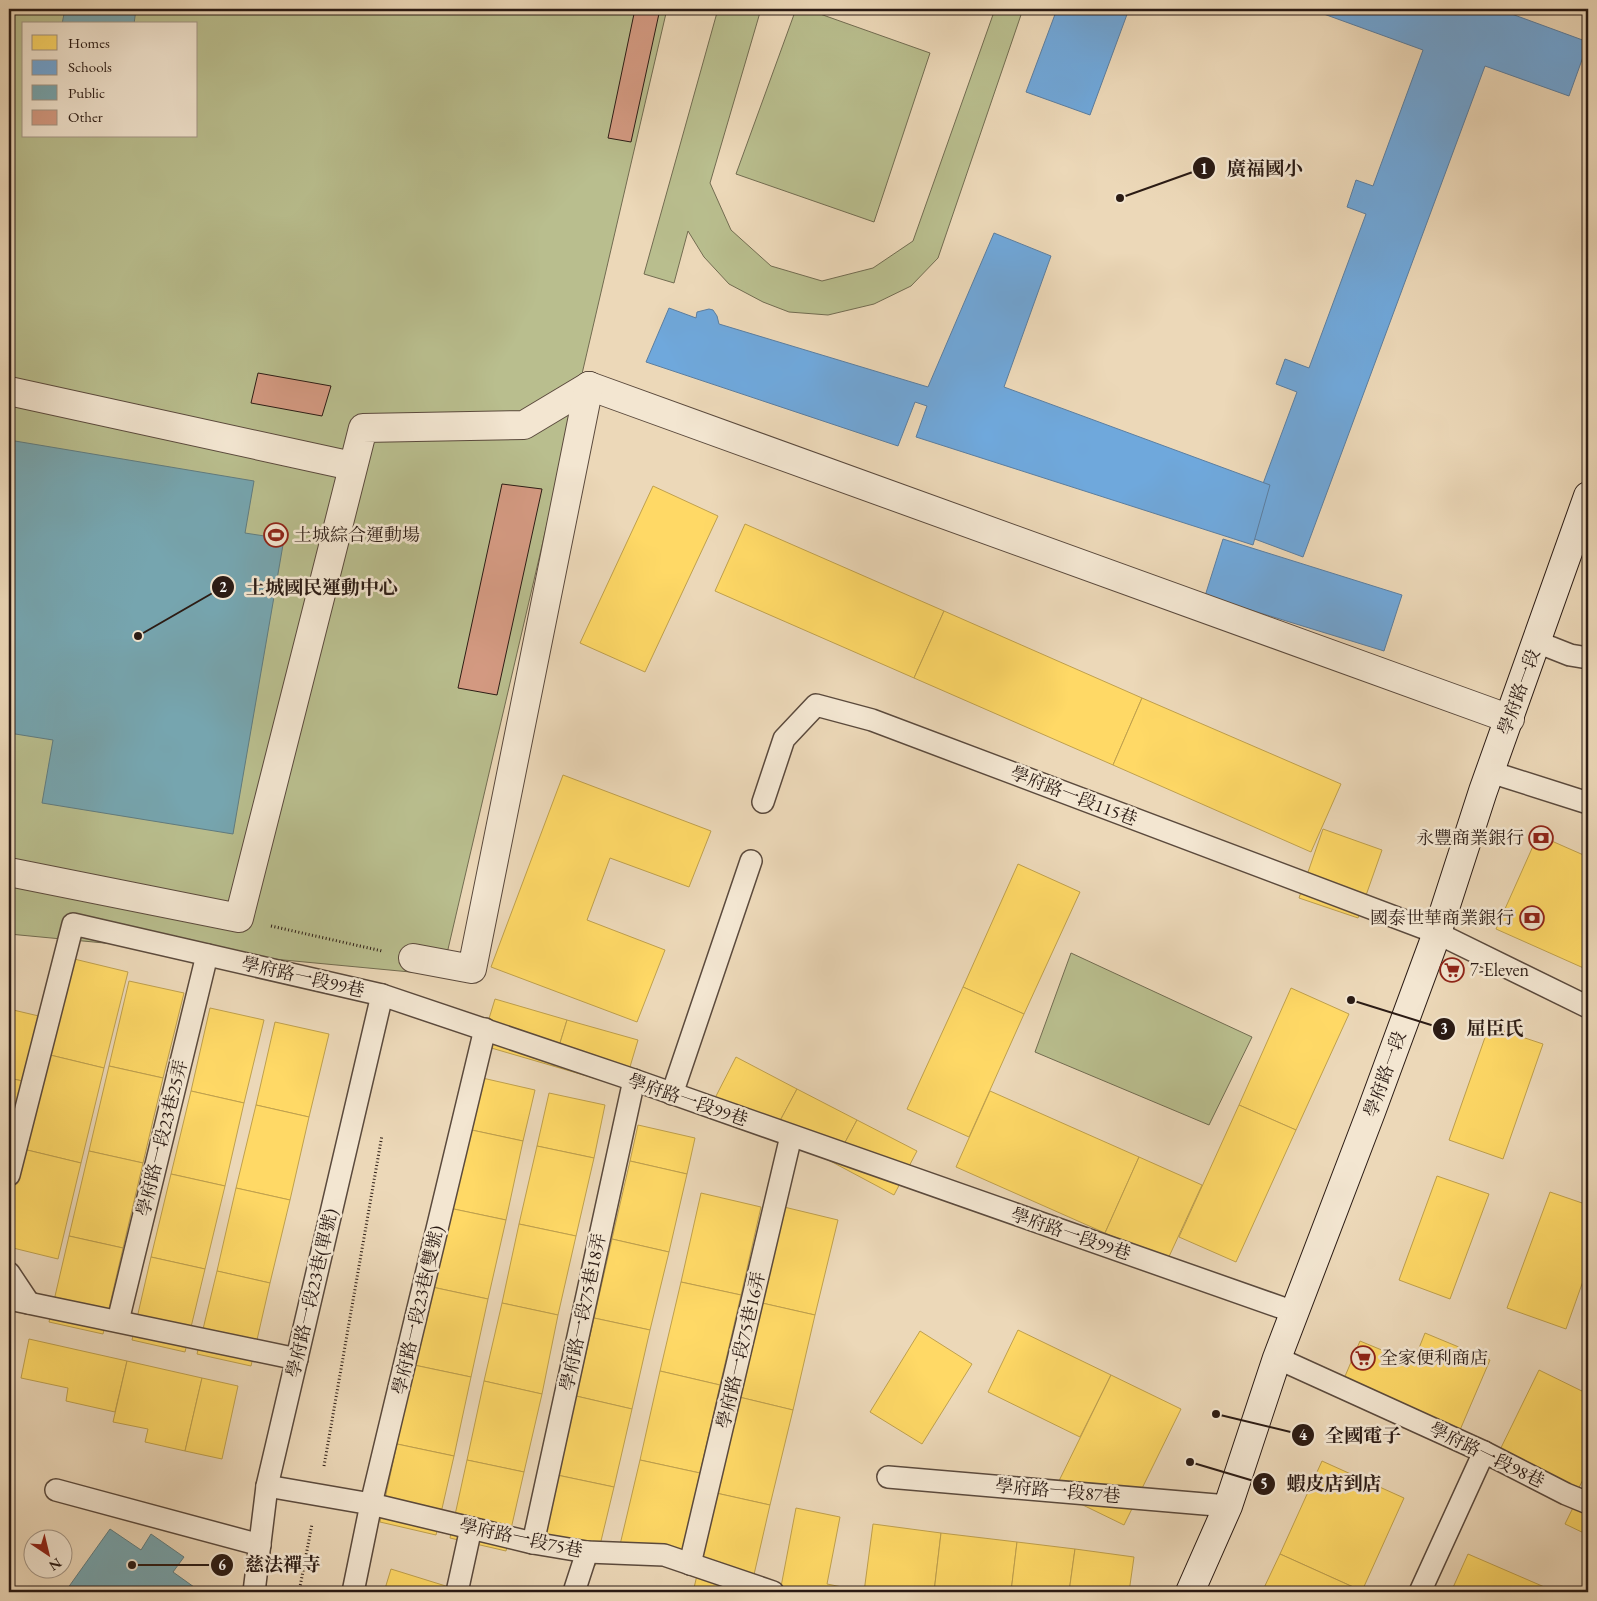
<svg xmlns="http://www.w3.org/2000/svg" width="1597" height="1601" viewBox="0 0 1597 1601" font-family="'EB Garamond','Noto Serif TC',serif">
  <style>
    .green { fill: #b9be8e; stroke: #726c51; fill-rule: evenodd }
    .homes { fill: #ffd966; stroke: #bfa04d }
    .schools { fill: #6fa8dc; stroke: #5b7ea0 }
    .public { fill: #76a5af; stroke: #607c80 }
    .building { fill: #d49a82; stroke: #2b1b14 }
    .lines { fill: none; stroke-linecap: round; stroke-linejoin: round }
    .lane-casing { stroke: #5b4a3d; stroke-width: 24 }
    .street-casing { stroke: #5b4a3d; stroke-width: 30 }
    .secondary-casing { stroke: #2b1b14; stroke-width: 30 }
    .path { stroke: #2b1b14; stroke-width: 3; stroke-dasharray: 1 2.5; stroke-linecap: butt }
    .lane { stroke: #f3e6d1; stroke-width: 21 }
    .street { stroke: #f3e6d1; stroke-width: 28 }
    .secondary { stroke: #f3e6d1; stroke-width: 28 }
    .labels { text-anchor: middle; stroke-width: 5; stroke-linejoin: round; paint-order: stroke }
    .poi-label { font-size: 18px; fill: #2b1b14; stroke: #f3e6d1; text-anchor: start }
    .street-label { font-size: 18px; fill: #2b1b14; stroke: #f3e6d1 }
    .leader { fill: none; stroke: #2b1b14; stroke-width: 2 }
    .callout-dot { fill: #2b1b14; stroke: #f3e6d1; stroke-width: 2 }
    .mark-label { font-size: 15px; text-anchor: middle; font-weight: bold; fill: #fff }
    .callout-label { font-size: 19px; text-anchor: middle; font-weight: bold; fill: #2b1b14; stroke: #f3e6d1; stroke-width: 5; stroke-linejoin: round; paint-order: stroke }
  </style>
  <rect width="100%" height="100%" fill="#ecd8b8"/>
  <filter id="stains"><feTurbulence type="fractalNoise" baseFrequency=".004" numOctaves="4"/><feColorMatrix values="0 0 0 0 .2 0 0 0 0 .09 0 0 0 0 .02 0 0 0 .5 -.17"/></filter>
  <radialGradient id="worn" r=".72"><stop offset=".6" stop-color="#630" stop-opacity="0"/><stop offset="1" stop-color="#630" stop-opacity=".3"/></radialGradient>
  <g class="green">
    <path d="M9,9h658l-225,966 -433,-41zM24,24h172v112h-172z"/>
    <polygon points="718,9 761,9 710,183 731,230 771,266 822,281 873,268 913,241 995,9 1023,9 938,258 911,286 874,304 828,315 789,312 763,302 729,284 704,257 688,231 674,283 644,274"/>
    <polygon points="796,9 806,9 930,53 874,222 736,174"/>
    <polygon points="1071,953 1252,1037 1209,1125 1035,1052"/>
  </g>
  <g class="homes">
    <polygon points="653,486 718,516 645,672 580,643"/>
    <polygon points="745,524 944,611 914,678 715,591"/>
    <polygon points="944,611 1142,698 1113,765 914,678"/>
    <polygon points="1142,698 1341,784 1311,852 1113,765"/>
    <polygon points="563,775 711,831 689,887 610,858 587,920 665,950 637,1022 491,967"/>
    <polygon points="1323,829 1382,850 1358,918 1299,898"/>
    <polygon points="1538,835 1588,857 1588,970 1496,929"/>
    <polygon points="1018,864 1080,892 1024,1014 963,987"/>
    <polygon points="70,958 128,972 104,1068 46,1054"/>
    <polygon points="129,981 184,993 163,1078 109,1066"/>
    <polygon points="963,987 1024,1014 969,1137 907,1109"/>
    <polygon points="1291,988 1349,1014 1296,1130 1239,1105"/>
    <polygon points="495,999 567,1020 553,1066 481,1045"/>
    <polygon points="210,1008 264,1020 244,1103 191,1091"/>
    <polygon points="9,1009 43,1017 27,1082 9,1078"/>
    <polygon points="567,1020 638,1040 624,1087 553,1066"/>
    <polygon points="275,1022 329,1034 309,1117 256,1105"/>
    <polygon points="1489,1026 1543,1044 1503,1159 1449,1140"/>
    <polygon points="46,1054 104,1068 81,1163 23,1149"/>
    <polygon points="736,1057 797,1089 774,1132 714,1100"/>
    <polygon points="109,1066 163,1078 143,1163 89,1151"/>
    <polygon points="478,1077 535,1090 523,1141 467,1129"/>
    <polygon points="9,1078 27,1082 9,1157"/>
    <polygon points="797,1089 857,1120 834,1163 774,1132"/>
    <polygon points="191,1091 244,1103 225,1186 171,1174"/>
    <polygon points="990,1091 1139,1157 1105,1233 956,1167"/>
    <polygon points="549,1093 605,1105 594,1158 537,1146"/>
    <polygon points="256,1105 309,1117 290,1200 236,1188"/>
    <polygon points="1239,1105 1296,1130 1236,1262 1179,1237"/>
    <polygon points="857,1120 917,1151 894,1195 834,1163"/>
    <polygon points="638,1125 695,1138 687,1174 630,1161"/>
    <polygon points="467,1129 523,1141 506,1220 449,1208"/>
    <polygon points="537,1146 594,1158 576,1236 519,1224"/>
    <polygon points="23,1149 81,1163 58,1259 9,1247 9,1206"/>
    <polygon points="89,1151 143,1163 123,1248 69,1236"/>
    <polygon points="1139,1157 1202,1185 1167,1261 1105,1233"/>
    <polygon points="630,1161 687,1174 669,1252 612,1239"/>
    <polygon points="171,1174 225,1186 205,1269 151,1257"/>
    <polygon points="1437,1176 1489,1194 1450,1299 1399,1280"/>
    <polygon points="236,1188 290,1200 270,1283 217,1271"/>
    <polygon points="1550,1192 1588,1205 1588,1267 1566,1329 1507,1308"/>
    <polygon points="701,1193 761,1207 741,1295 681,1282"/>
    <polygon points="784,1207 838,1220 815,1315 762,1303"/>
    <polygon points="449,1208 506,1220 488,1299 432,1287"/>
    <polygon points="519,1224 576,1236 558,1315 502,1303"/>
    <polygon points="69,1236 123,1248 103,1334 49,1322"/>
    <polygon points="612,1239 669,1252 650,1330 594,1318"/>
    <polygon points="151,1257 205,1269 185,1352 132,1340"/>
    <polygon points="217,1271 270,1283 251,1366 197,1354"/>
    <polygon points="681,1282 741,1295 720,1385 660,1371"/>
    <polygon points="432,1287 488,1299 471,1377 414,1365"/>
    <polygon points="502,1303 558,1315 542,1394 484,1381"/>
    <polygon points="762,1303 815,1315 793,1410 739,1397"/>
    <polygon points="594,1318 650,1330 632,1409 576,1396"/>
    <polygon points="1018,1330 1111,1375 1080,1437 988,1392"/>
    <polygon points="920,1331 972,1364 922,1444 870,1412"/>
    <polygon points="1425,1333 1490,1360 1460,1430 1343,1381 1360,1341 1413,1363"/>
    <polygon points="29,1339 127,1361 115,1412 66,1401 68,1388 21,1378"/>
    <polygon points="127,1361 202,1378 185,1451 145,1442 148,1429 113,1422"/>
    <polygon points="414,1365 471,1377 454,1456 397,1444"/>
    <polygon points="1539,1370 1588,1394 1588,1469 1575,1496 1496,1458"/>
    <polygon points="660,1371 720,1385 700,1473 640,1460"/>
    <polygon points="1111,1375 1181,1409 1124,1525 1054,1491"/>
    <polygon points="202,1378 238,1386 222,1459 185,1451"/>
    <polygon points="484,1381 542,1394 524,1472 467,1460"/>
    <polygon points="576,1396 632,1409 614,1487 557,1475"/>
    <polygon points="739,1397 793,1410 770,1505 716,1493"/>
    <polygon points="397,1444 454,1456 436,1535 380,1522"/>
    <polygon points="467,1460 524,1472 506,1551 450,1538"/>
    <polygon points="640,1460 700,1473 680,1563 619,1549"/>
    <polygon points="1322,1461 1404,1498 1362,1591 1280,1554"/>
    <polygon points="557,1475 614,1487 595,1566 539,1553"/>
    <polygon points="1588,1477 1588,1535 1565,1524"/>
    <polygon points="716,1493 770,1505 750,1592 711,1592 694,1588"/>
    <polygon points="796,1508 840,1517 827,1584 852,1589 852,1592 780,1592"/>
    <polygon points="873,1524 941,1533 934,1592 864,1592"/>
    <polygon points="941,1533 1017,1542 1011,1592 934,1592"/>
    <polygon points="1017,1542 1075,1549 1069,1592 1011,1592"/>
    <polygon points="1075,1549 1134,1557 1129,1592 1069,1592"/>
    <polygon points="1280,1554 1362,1591 1361,1592 1262,1592"/>
    <polygon points="1468,1554 1556,1592 1451,1592"/>
    <polygon points="391,1569 449,1587 447,1592 384,1592"/>
  </g>
  <g class="schools">
    <polygon points="1057,9 1129,9 1090,115 1026,92"/>
    <polygon points="1310,9 1498,9 1588,42 1588,43 1569,96 1485,66 1303,557 1244,535 1297,392 1276,384 1285,359 1309,368 1366,214 1347,207 1356,180 1373,186 1423,50"/>
    <polygon points="994,233 1051,256 1004,387 1270,485 1253,545 916,437 927,406 915,402 898,446 646,362 669,308 696,318 697,312 709,309 713,310 717,316 719,324 928,387"/>
    <polygon points="1223,539 1402,595 1384,651 1205,596"/>
  </g>
  <g class="public">
    <polygon points="65,9 136,9 134,24 62,24"/>
    <polygon points="9,440 254,481 245,533 284,539 233,834 42,803 53,740 9,733"/>
    <polygon points="110,1529 141,1550 151,1534 184,1557 173,1572 201,1592 65,1592"/>
  </g>
  <g class="building">
    <polygon points="635,9 660,9 631,142 608,138"/>
    <polygon points="258,373 331,386 322,416 251,403"/>
    <polygon points="502,484 542,489 497,695 458,688"/>
  </g>
  <g class="lines">
    <g class="lane-casing">
      <g id="lane">
        <polyline points="1537,642 1570,655 1588,658"/>
        <polyline points="1500,775 1588,803"/>
        <polyline points="763,802 784,739 816,705 872,720 1437,933 1588,1007"/>
        <polyline points="672,1094 751,861"/>
        <polyline points="9,1175 73,924 382,995 634,1080 1294,1312"/>
        <polyline points="9,1273 29,1303"/>
        <polyline points="9,1299 297,1359"/>
        <polyline points="118,1321 207,955"/>
        <polyline points="1277,1358 1484,1452 1566,1494 1588,1503"/>
        <polyline points="888,1477 1228,1506"/>
        <polyline points="267,1486 371,1504 533,1543 587,1552 664,1555 773,1592"/>
        <polyline points="56,1490 260,1545"/>
        <polyline points="533,1543 634,1080"/>
        <polyline points="690,1564 791,1136"/>
        <polyline points="254,1592 267,1486 382,995"/>
        <polyline points="353,1592 371,1504 485,1029"/>
        <polyline points="457,1592 471,1528"/>
        <polyline points="574,1592 587,1552"/>
        <polyline points="1420,1592 1484,1452"/>
      </g>
    </g>
    <g class="street-casing">
      <g id="street">
        <polyline points="589,386 1510,719"/>
        <polyline points="9,391 352,466"/>
        <polyline points="9,872 239,918 363,428 524,425 589,386"/>
        <polyline points="413,958 472,969 589,386"/>
      </g>
    </g>
    <g class="secondary-casing">
      <polyline id="secondary" points="1190,1592 1228,1506 1277,1358 1371,1112 1437,933 1483,791 1588,496"/>
    </g>
    <g class="path">
      <polyline points="271,926 382,951"/>
      <polyline points="324,1466 382,1135"/>
      <polyline points="299,1592 312,1524"/>
    </g>
    <use href="#lane" class="lane"/>
    <use href="#street" class="street"/>
    <use href="#secondary" class="secondary"/>
  </g>
  <defs>
    <g id="stadium-ring" transform="scale(1.25)"><circle r="9.5" fill="#f3e6d1" stroke="#8f2418" stroke-width="1.5"/><path d="M0-5a6.5 5 0 1 0 0 10a6.5 5 0 1 0 0-10ZM-3.5-1.8h7v3.6h-7Z" fill="#8f2418"/></g>
    <g id="bank-ring" transform="scale(1.25)"><circle r="9.5" fill="#f3e6d1" stroke="#8f2418" stroke-width="1.5"/><path d="M-6-4H6V4H-6ZM0-2.3a2.3 2.3 0 1 0 0 4.6a2.3 2.3 0 1 0 0-4.6Z" fill="#8f2418"/></g>
    <g id="supermarket-ring" transform="scale(1.25)"><circle r="9.5" fill="#f3e6d1" stroke="#8f2418" stroke-width="1.5"/><path d="M-6-5.5h2.5l.6 2H6L4.5 2H-2.5L-4.4-4H-6ZM-1.5 3.2a1.3 1.3 0 1 0 .1 0ZM3 3.2a1.3 1.3 0 1 0 .1 0Z" fill="#8f2418"/></g>
  </defs>
  <g fill-rule="evenodd">
    <use href="#stadium-ring" x="276" y="535"/>
    <use href="#bank-ring" x="1541" y="838"/>
    <use href="#bank-ring" x="1532" y="918"/>
    <use href="#supermarket-ring" x="1452" y="970"/>
    <use href="#supermarket-ring" x="1363" y="1358"/>
  </g>
  <g class="labels">
    <g class="poi-label">
      <text x="294" y="541">土城綜合運動場</text>
      <text x="1524" y="844" text-anchor="end">永豐商業銀行</text>
      <text x="1514" y="924" text-anchor="end">國泰世華商業銀行</text>
      <text x="1470" y="976">7-Eleven</text>
      <text x="1380" y="1364">全家便利商店</text>
    </g>
    <g class="street-label">
      <text transform="translate(1519 692) rotate(-70)" y="6">學府路一段</text>
      <text transform="translate(1074 796) rotate(21)" y="6">學府路一段115巷</text>
      <text transform="translate(303 977) rotate(13)" y="6">學府路一段99巷</text>
      <text transform="translate(1385 1074) rotate(-70)" y="6">學府路一段</text>
      <text transform="translate(688 1100) rotate(19)" y="6">學府路一段99巷</text>
      <text transform="translate(162 1138) rotate(-76)" y="6">學府路一段23巷25弄</text>
      <text transform="translate(1071 1234) rotate(19)" y="6">學府路一段99巷</text>
      <text transform="translate(312 1293) rotate(-77)" y="6">學府路一段23巷(單號)</text>
      <text transform="translate(418 1310) rotate(-77)" y="6">學府路一段23巷(雙號)</text>
      <text transform="translate(583 1312) rotate(-78)" y="6">學府路一段75巷18弄</text>
      <text transform="translate(741 1350) rotate(-77)" y="6">學府路一段75巷16弄</text>
      <text transform="translate(1487 1455) rotate(26)" y="6">學府路一段98巷</text>
      <text transform="translate(1058 1491) rotate(5)" y="6">學府路一段87巷</text>
      <text transform="translate(521 1538) rotate(12)" y="6">學府路一段75巷</text>
    </g>
  </g>
  <path class="leader" d="M1120 198L1204 168M138 636L223 587M1351 1000L1444 1029M1216 1414L1303 1435M1190 1462L1264 1484M132 1565L222 1565"/>
  <g class="callout-dot">
    <circle cx="1120" cy="198" r="5"/>
    <circle cx="138" cy="636" r="5"/>
    <circle cx="1351" cy="1000" r="5"/>
    <circle cx="1216" cy="1414" r="5"/>
    <circle cx="1190" cy="1462" r="5"/>
    <circle cx="132" cy="1565" r="5"/>
    <circle cx="1204" cy="168" r="12"/>
    <circle cx="223" cy="587" r="12"/>
    <circle cx="1444" cy="1029" r="12"/>
    <circle cx="1303" cy="1435" r="12"/>
    <circle cx="1264" cy="1484" r="12"/>
    <circle cx="222" cy="1565" r="12"/>
  </g>
  <g class="mark-label">
    <text x="1204" y="174">1</text>
    <text x="223" y="592">2</text>
    <text x="1444" y="1034">3</text>
    <text x="1303" y="1440">4</text>
    <text x="1264" y="1489">5</text>
    <text x="222" y="1570">6</text>
  </g>
  <g class="callout-label">
    <text x="1265" y="175">廣福國小</text>
    <text x="322" y="594">土城國民運動中心</text>
    <text x="1495" y="1035">屈臣氏</text>
    <text x="1363" y="1442">全國電子</text>
    <text x="1334" y="1490">蝦皮店到店</text>
    <text x="283" y="1571">慈法禪寺</text>
  </g>
  <rect width="1597" height="1601" fill="none" stroke="#ecd8b8" stroke-width="30"/>
  <rect x="10" y="10" width="1577" height="1581" fill="none" stroke="#2b1b14" stroke-width="2.5"/>
  <rect x="15" y="15" width="1567" height="1571" fill="none" stroke="#2b1b14"/>
  <rect x="22" y="22" width="175" height="115" fill="#f3e6d1" stroke="#a39585"/>
  <rect x="32" y="35" width="25" height="15" fill="#ffd966" stroke="#a39585"/>
  <text x="68" y="48" font-size="15" fill="#2b1b14">Homes</text>
  <rect x="32" y="60" width="25" height="15" fill="#6fa8dc" stroke="#a39585"/>
  <text x="68" y="72" font-size="15" fill="#2b1b14">Schools</text>
  <rect x="32" y="85" width="25" height="15" fill="#76a5af" stroke="#a39585"/>
  <text x="68" y="98" font-size="15" fill="#2b1b14">Public</text>
  <rect x="32" y="110" width="25" height="15" fill="#d49a82" stroke="#a39585"/>
  <text x="68" y="122" font-size="15" fill="#2b1b14">Other</text>
  <g transform="translate(48 1554) rotate(145)"><circle r="24" fill="#f3e6d1" stroke="#a39585"/>
  <path d="M0-4L9 19L0 12L-9 19Z" fill="#8f2418"/>
  <text y="-8" font-size="14" font-weight="bold" text-anchor="middle" fill="#2b1b14">N</text>
  </g>
  <rect width="100%" height="100%" filter="url(#stains)"/>
  <rect width="100%" height="100%" fill="url(#worn)"/>
</svg>
